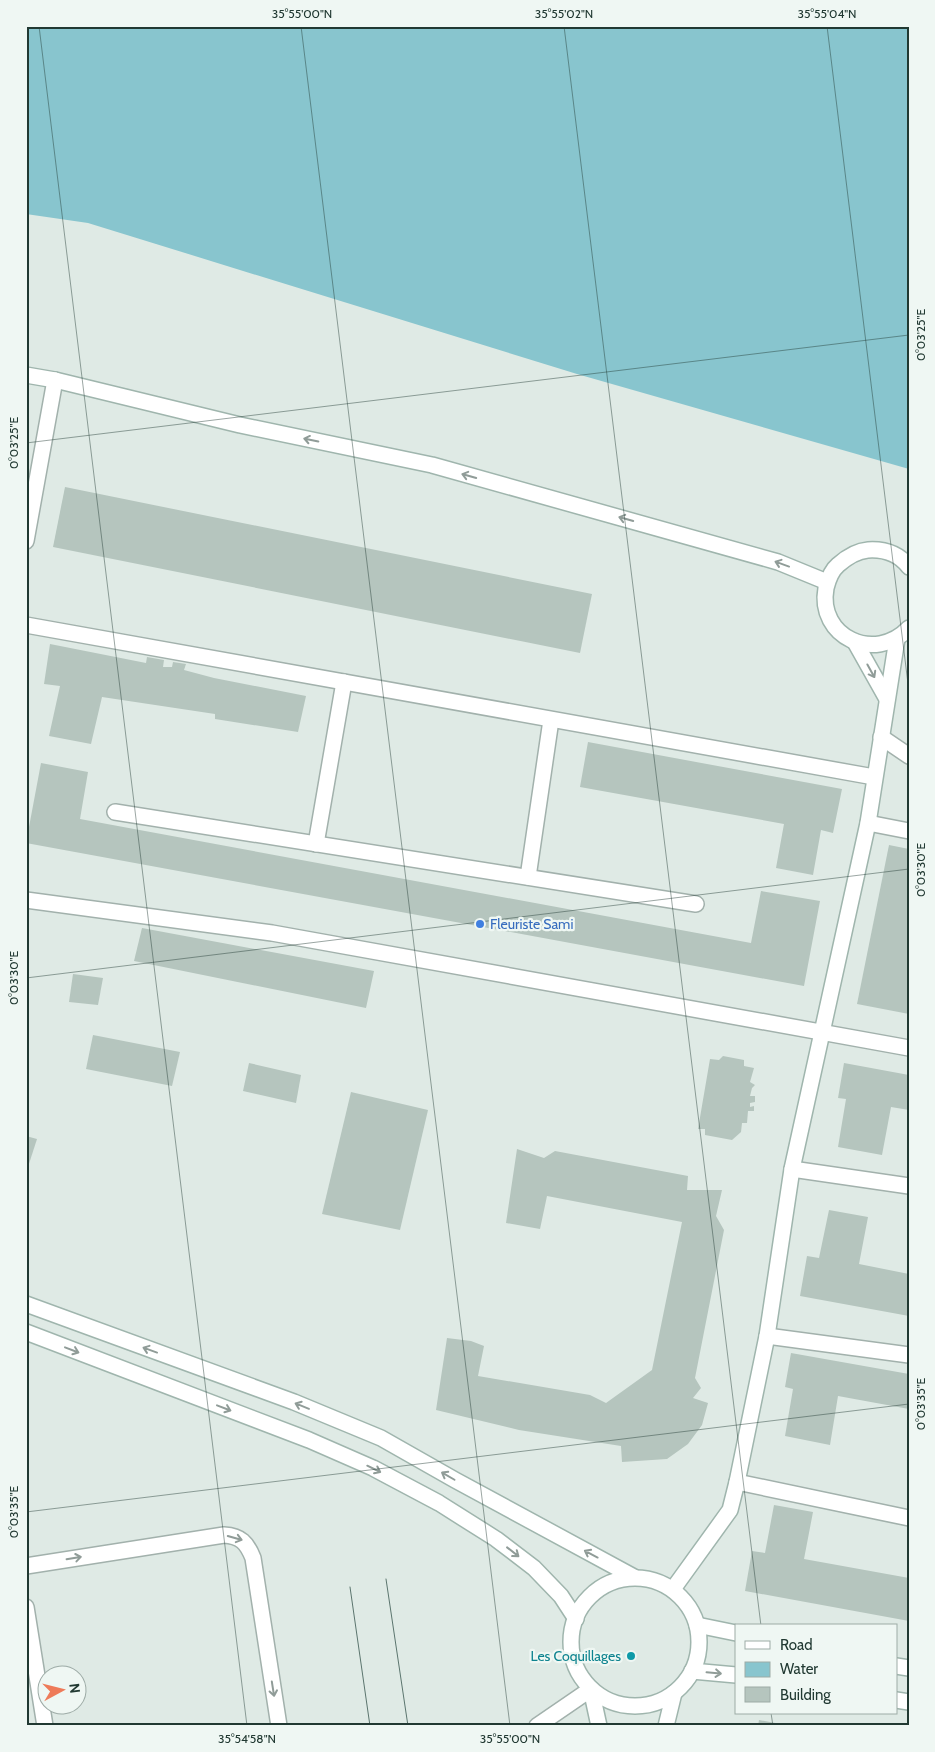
<svg xmlns="http://www.w3.org/2000/svg" width="935" height="1752" viewBox="0 0 935 1752" font-family="Cabin,sans-serif">
  <style>
    .water { fill: #88c5ce }
    .building { fill: #b5c5be }
    .lines { fill: none; stroke-linecap: round; stroke-linejoin: round }
    .lane-casing { stroke: #a2b1ac; stroke-width: 18 }
    .street-casing { stroke: #a2b1ac; stroke-width: 18 }
    .secondary-casing { stroke: #9fb5ad; stroke-width: 18 }
    .lane { stroke: #fff; stroke-width: 15 }
    .street { stroke: #fff; stroke-width: 15 }
    .secondary { stroke: #fff; stroke-width: 15 }
    .tram { stroke: #5b756e; stroke-width: 1 }
    .oneway { stroke: #909c98 }
    .ticks { fill: none; stroke: #213932; stroke-width: 1; stroke-opacity: 0.45 }
    .shop-dot { fill: #3f7fe0; stroke: #eff7f3; stroke-width: 2 }
    .culture-dot { fill: #0f9aa8; stroke: #eff7f3; stroke-width: 2 }
    .labels { text-anchor: middle; stroke-width: 4.5; stroke-linejoin: round; paint-order: stroke }
    .shop-label { font-size: 14px; fill: #366cbe; stroke: #eff7f3; text-anchor: start }
    .culture-label { font-size: 14px; fill: #0d838f; stroke: #eff7f3; text-anchor: end }
    .neatline { fill: none; stroke: #213932; stroke-width: 2 }
    .ticks-label { font-size: 12px; text-anchor: middle; fill: #213932 }
  </style>
  <rect width="100%" height="100%" fill="#dfeae5"/>
  <polygon class="water" points="26,26 909,26 909,469 577,374 88,223 26,214"/>
  <g class="building">
    <polygon points="65,487 592,594 580,653 53,547"/>
    <polygon points="50,644 146,663 147,657 164,660 163,667 172,667 173,662 186,664 184,670 214,678 306,696 298,732 215,719 215,714 102,697 91,744 49,736 60,686 44,684"/>
    <polygon points="588,742 842,789 833,833 821,830 813,875 776,868 784,824 580,787"/>
    <polygon points="41,763 88,772 80,819 751,943 761,891 820,901 804,986 26,843"/>
    <polygon points="889,845 909,849 909,1014 857,1004"/>
    <polygon points="142,928 374,971 366,1008 134,961"/>
    <polygon points="73,974 103,978 98,1005 69,1002"/>
    <polygon points="93,1035 180,1052 172,1086 86,1069"/>
    <polygon points="723,1056 744,1060 744,1066 754,1068 750,1082 755,1085 752,1088 750,1096 755,1096 755,1102 750,1103 750,1107 754,1106 754,1111 748,1111 747,1123 742,1123 741,1132 732,1140 705,1135 705,1129 698,1129 710,1059 719,1060"/>
    <polygon points="249,1063 301,1075 296,1103 243,1091"/>
    <polygon points="844,1063 909,1075 909,1110 891,1107 882,1155 838,1147 846,1099 838,1098"/>
    <polygon points="351,1092 428,1110 400,1230 322,1214"/>
    <polygon points="26,1136 37,1139 27,1170 26,1170"/>
    <polygon points="517,1149 544,1158 555,1151 688,1176 687,1190 722,1190 716,1216 724,1230 695,1378 701,1388 693,1398 708,1403 702,1425 688,1444 667,1459 622,1462 621,1446 519,1430 436,1410 447,1338 471,1341 484,1346 478,1376 590,1395 606,1403 652,1370 682,1222 547,1196 540,1229 506,1223"/>
    <polygon points="829,1210 868,1217 859,1264 909,1274 909,1316 800,1296 807,1256 819,1258"/>
    <polygon points="791,1353 909,1374 909,1409 838,1396 830,1445 785,1436 793,1389 785,1387"/>
    <polygon points="774,1505 813,1512 804,1559 909,1578 909,1621 745,1591 752,1551 765,1553"/>
    <polygon points="759,1720 786,1725 786,1726 758,1726"/>
  </g>
  <g class="lines">
    <g class="lane-casing">
      <g id="lane">
        <path d="M26,1566l198,-31c17,1 23,8 29,23l26,168"/>
        <polyline points="26,1607 45,1726"/>
      </g>
    </g>
    <g class="street-casing">
      <g id="street">
        <polyline points="26,541 55,380"/>
        <polyline points="26,625 874,777"/>
        <polyline points="881,737 909,756"/>
        <polyline points="115,812 696,904"/>
        <polyline points="868,823 909,831"/>
        <polyline points="316,844 344,682"/>
        <polyline points="528,877 551,720"/>
        <polyline points="26,900 272,933 909,1048"/>
        <polyline points="792,1169 909,1186"/>
        <polyline points="767,1336 909,1355"/>
        <polyline points="737,1482 909,1518"/>
        <polyline points="537,1726 591,1689"/>
      </g>
    </g>
    <g class="secondary-casing">
      <g id="secondary">
        <polyline points="26,375 55,380 240,425 432,465 778,562 827,582"/>
        <path d="M909,567c-10,-13 -25,-18 -41,-17 -12,1 -21,7 -30,15 -6,5 -10,15 -12,23 -9,49 49,76 83,40"/>
        <polyline points="855,642 887,699"/>
        <polyline points="26,1304 294,1402 381,1438 455,1480 634,1577"/>
        <polyline points="26,1332 309,1440 373,1468 439,1503 496,1539 534,1568 561,1596 576,1619"/>
        <circle cx="635" cy="1642" r="64"/>
        <polyline points="673,1589 730,1510 737,1482 767,1336 792,1169 868,823 897,639"/>
        <polyline points="697,1625 736,1633"/>
        <polyline points="896,1666 909,1668"/>
        <polyline points="692,1671 736,1675"/>
        <polyline points="591,1689 599,1726"/>
        <polyline points="896,1700 909,1702"/>
        <polyline points="666,1726 674,1693"/>
      </g>
    </g>
    <use href="#lane" class="lane"/>
    <use href="#street" class="street"/>
    <use href="#secondary" class="secondary"/>
    <g class="tram">
      <polyline points="386,1579 408,1726"/>
      <polyline points="350,1587 370,1726"/>
    </g>
  </g>
  <defs><path id="oneway-shaft" d="M-6 0H5M1.5-3L5.5 0L1.5 3" fill="none" stroke-width="1.6" stroke-linecap="round" stroke-linejoin="round" transform="scale(1.25)"/></defs>
  <g class="oneway">
    <use href="#oneway-shaft" transform="translate(311 440) rotate(-168)"/>
    <use href="#oneway-shaft" transform="translate(469 476) rotate(-164)"/>
    <use href="#oneway-shaft" transform="translate(626 519) rotate(-164)"/>
    <use href="#oneway-shaft" transform="translate(782 564) rotate(-160)"/>
    <use href="#oneway-shaft" transform="translate(871 671) rotate(61)"/>
    <use href="#oneway-shaft" transform="translate(72 1350) rotate(21)"/>
    <use href="#oneway-shaft" transform="translate(150 1350) rotate(-160)"/>
    <use href="#oneway-shaft" transform="translate(302 1406) rotate(-158)"/>
    <use href="#oneway-shaft" transform="translate(224 1408) rotate(21)"/>
    <use href="#oneway-shaft" transform="translate(374 1469) rotate(26)"/>
    <use href="#oneway-shaft" transform="translate(448 1476) rotate(-150)"/>
    <use href="#oneway-shaft" transform="translate(235 1538) rotate(16)"/>
    <use href="#oneway-shaft" transform="translate(513 1552) rotate(38)"/>
    <use href="#oneway-shaft" transform="translate(591 1554) rotate(-152)"/>
    <use href="#oneway-shaft" transform="translate(74 1558) rotate(-9)"/>
    <use href="#oneway-shaft" transform="translate(714 1673) rotate(5)"/>
    <use href="#oneway-shaft" transform="translate(273 1689) rotate(81)"/>
  </g>
  <path class="ticks" d="M39,26l208,1700M301,26l209,1700M564,26l197,1600M827,26l82,666M26,443l883,-108M26,978l883,-109M26,1512l883,-108M771,1713l2,13"/>
  <circle class="shop-dot" cx="480" cy="924" r="5"/>
  <circle class="culture-dot" cx="631" cy="1656" r="5"/>
  <g class="labels">
    <g class="shop-label">
      <text x="490" y="929">Fleuriste Sami</text>
    </g>
    <g class="culture-label">
      <text x="621" y="1661">Les Coquillages</text>
    </g>
  </g>
  <rect width="935" height="1752" fill="none" stroke="#eff7f3" stroke-width="55"/>
  <rect x="735" y="1624" width="162" height="90" fill="#eff7f3" stroke="#9daba6"/>
  <rect x="745" y="1641" width="25" height="8" fill="#ffffff" stroke="#9daba6"/>
  <text x="780" y="1650" font-size="15" fill="#213932">Road</text>
  <rect x="745" y="1662" width="25" height="15" fill="#88c5ce" stroke="#9daba6"/>
  <text x="780" y="1674" font-size="15" fill="#213932">Water</text>
  <rect x="745" y="1687" width="25" height="15" fill="#b5c5be" stroke="#9daba6"/>
  <text x="780" y="1700" font-size="15" fill="#213932">Building</text>
  <g transform="translate(62 1690) rotate(83)"><circle r="24" fill="#eff7f3" stroke="#9daba6"/>
  <path d="M0-4L9 19L0 12L-9 19Z" fill="#ee7b59"/>
  <text y="-8" font-size="14" font-weight="bold" text-anchor="middle" fill="#213932">N</text>
  </g>
  <rect x="28" y="28" width="880" height="1696" class="neatline"/>
  <g class="ticks-label">
    <text x="302" y="18">35°55'00"N</text>
    <text x="564" y="18">35°55'02"N</text>
    <text x="827" y="18">35°55'04"N</text>
    <text transform="translate(921 335) rotate(-90)" y="4">0°03'25"E</text>
    <text transform="translate(14 443) rotate(-90)" y="4">0°03'25"E</text>
    <text transform="translate(921 870) rotate(-90)" y="4">0°03'30"E</text>
    <text transform="translate(14 978) rotate(-90)" y="4">0°03'30"E</text>
    <text transform="translate(921 1404) rotate(-90)" y="4">0°03'35"E</text>
    <text transform="translate(14 1512) rotate(-90)" y="4">0°03'35"E</text>
    <text x="247" y="1743">35°54'58"N</text>
    <text x="510" y="1743">35°55'00"N</text>
  </g>
</svg>
